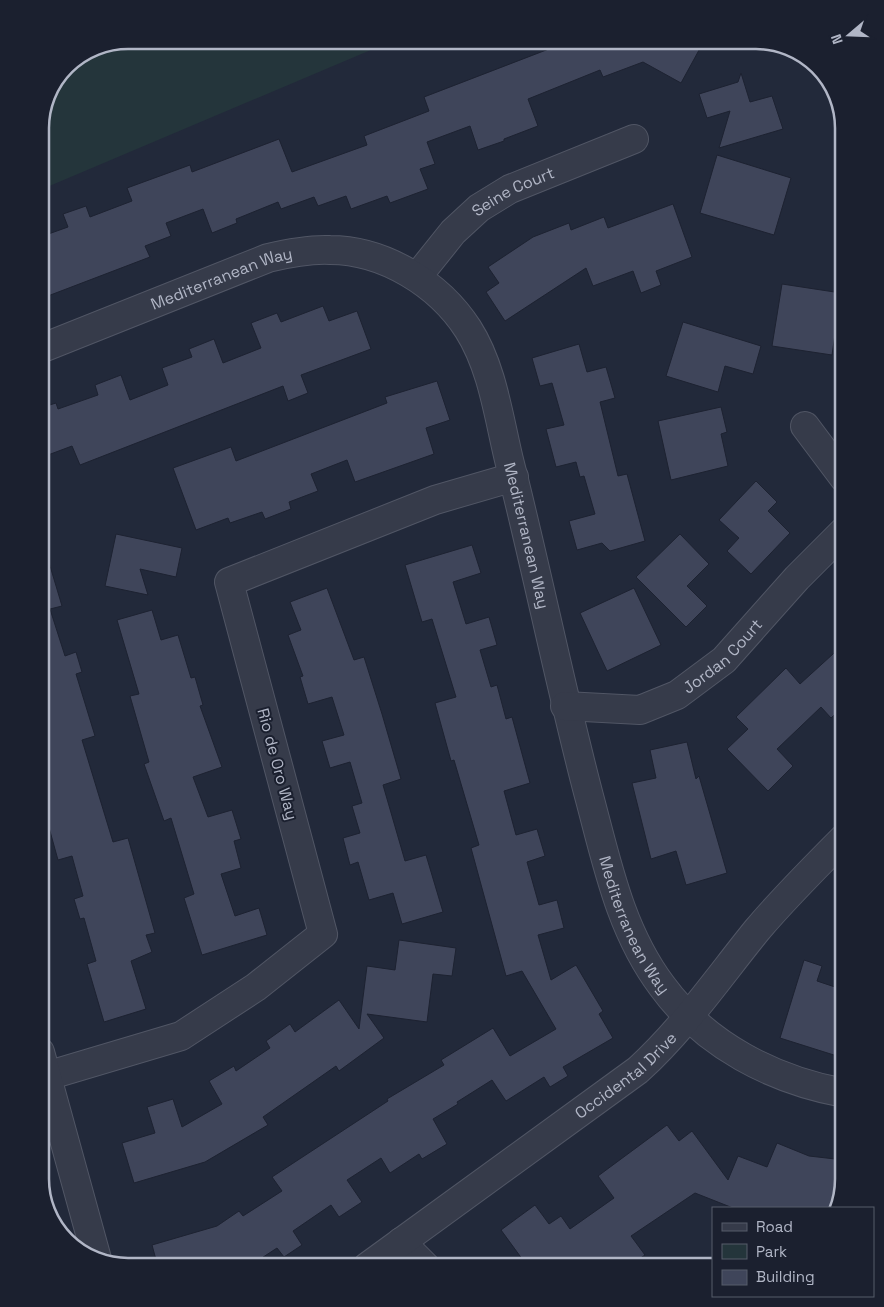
<svg xmlns="http://www.w3.org/2000/svg" width="884" height="1307" viewBox="0 0 884 1307" font-family="'Space Grotesk',sans-serif">
  <style>
    .green { fill: #24353b }
    .building { fill: #3f455a; stroke: #1d2231 }
    .lines { fill: none; stroke-linecap: round; stroke-linejoin: round }
    .minor-casing { stroke: #515665; stroke-width: 30 }
    .tertiary-casing { stroke: #515665; stroke-width: 30 }
    .minor { stroke: #363b4a; stroke-width: 28 }
    .tertiary { stroke: #363b4a; stroke-width: 28 }
    .labels { text-anchor: middle; stroke-width: 4; stroke-linejoin: round; paint-order: stroke }
    .street-label { font-size: 16px; fill: #b1b6c6; stroke: #1b202f }
    .rim { fill: none; stroke: #b1b6c6; stroke-width: 2.5 }
  </style>
  <rect width="100%" height="100%" fill="#22293a"/>
  <polygon class="green" points="385,44 40,190 40,122 66,65 94,47"/>
  <g class="building">
    <polygon points="704,41 681,83 643,62 603,77 600,70 528,99 538,126 504,139 504,141 478,150 470,126 427,142 435,164 420,169 428,189 390,203 387,196 351,209 346,196 318,206 314,197 281,209 278,202 236,219 237,223 212,233 203,209 166,223 171,236 145,246 150,257 40,299 40,237 68,227 63,214 86,206 90,217 132,201 127,188 190,165 192,172 279,139 292,172 367,145 364,136 429,111 424,97 554,47 552,42"/>
    <polygon points="741,73 750,102 772,96 783,129 719,148 730,111 707,118 699,94 738,82"/>
    <polygon points="717,155 791,178 774,235 700,213"/>
    <polygon points="673,204 692,257 656,271 661,285 641,293 633,271 593,286 586,268 505,321 486,292 499,283 488,267 533,237 569,223 571,230 604,217 608,228"/>
    <polygon points="782,284 841,293 832,355 772,346"/>
    <polygon points="323,306 329,321 357,311 371,349 301,375 308,393 288,401 283,386 80,465 72,446 40,458 40,408 56,403 58,409 98,395 95,385 121,375 130,400 168,385 162,368 192,357 189,349 214,339 223,363 261,348 251,323 277,313 281,322"/>
    <polygon points="683,322 761,346 753,374 725,366 718,392 666,376"/>
    <polygon points="579,344 587,372 606,367 615,398 600,402 618,476 627,474 645,541 610,551 602,543 577,550 569,521 595,514 584,476 580,477 576,462 556,467 546,429 564,425 552,383 540,386 532,358"/>
    <polygon points="437,381 450,420 426,428 434,454 355,482 347,460 311,474 318,491 289,502 291,509 265,519 262,512 230,523 228,518 196,530 173,468 231,447 236,461 387,403 385,397"/>
    <polygon points="721,407 727,432 721,434 728,466 671,480 658,421"/>
    <polygon points="756,481 777,502 768,511 790,533 751,574 727,551 739,538 719,520"/>
    <polygon points="116,534 182,548 176,577 140,569 148,595 105,586"/>
    <polygon points="680,534 709,564 687,586 707,606 686,627 636,577"/>
    <polygon points="472,545 481,573 453,582 466,624 489,617 497,645 480,650 491,687 497,685 506,719 512,717 530,783 504,791 516,835 537,829 545,856 527,862 539,905 557,900 564,928 538,935 551,980 576,965 603,1011 599,1014 613,1038 563,1067 568,1076 550,1087 544,1077 506,1101 492,1080 457,1102 458,1104 433,1119 447,1144 422,1159 419,1154 390,1173 381,1158 347,1180 362,1202 339,1217 331,1205 293,1231 302,1245 284,1257 277,1248 248,1267 158,1267 152,1245 217,1226 239,1211 243,1216 282,1191 272,1177 388,1101 387,1099 444,1065 441,1060 493,1028 510,1056 556,1029 522,971 506,976 471,848 479,845 454,760 451,761 435,703 456,697 432,619 422,622 405,565"/>
    <polygon points="40,549 45,549 62,606 50,609 65,656 76,652 82,672 76,674 95,736 82,740 113,842 128,838 155,933 146,935 152,952 131,961 146,1009 104,1022 87,964 96,961 84,918 80,919 74,899 83,896 72,856 58,860 40,795"/>
    <polygon points="327,588 354,660 364,657 382,714 401,779 383,785 405,861 426,855 443,912 402,924 393,893 369,900 358,862 350,865 343,838 360,833 352,806 362,803 350,762 330,768 322,741 344,735 332,697 308,704 300,677 303,676 288,635 301,630 290,602"/>
    <polygon points="634,588 661,645 607,671 580,613"/>
    <polygon points="152,610 161,640 178,635 191,678 195,677 203,705 200,706 222,767 193,777 208,817 232,810 241,839 234,841 241,868 221,874 235,916 259,908 267,935 202,955 184,898 194,894 171,818 164,821 144,764 149,762 130,696 139,694 117,620"/>
    <polygon points="844,644 844,706 831,718 821,707 777,749 793,766 768,791 727,749 748,729 736,717 786,668 800,684"/>
    <polygon points="687,742 696,779 699,776 727,873 686,885 676,851 651,859 632,783 656,778 650,750"/>
    <polygon points="399,940 456,948 452,976 433,974 427,1022 367,1014 384,1038 339,1071 336,1066 263,1117 268,1125 205,1162 134,1183 122,1143 155,1133 147,1107 173,1099 182,1127 222,1104 209,1081 234,1066 236,1071 270,1048 266,1041 290,1024 295,1032 339,1000 359,1029 367,966 395,970"/>
    <polygon points="804,960 822,966 817,981 844,990 844,1034 837,1056 780,1038"/>
    <polygon points="667,1125 679,1141 692,1131 728,1180 738,1156 767,1167 777,1143 809,1156 844,1160 844,1180 836,1208 733,1208 695,1193 631,1236 645,1255 627,1267 528,1267 501,1230 535,1205 549,1224 561,1216 570,1229 614,1198 598,1176"/>
  </g>
  <g class="lines">
    <g class="minor-casing">
      <g id="minor">
        <path id="s1" d="M417,277l36,-45 26,-24 31,-19 124,-50"/>
        <path id="s2" d="M40,349l228,-91c21,-5 41,-9 62,-8 54,0 109,34 138,79 25,39 31,91 42,135 28,111 50,222 79,332 18,67 31,134 73,190 43,59 111,94 182,107"/>
        <polyline points="805,426 844,478"/>
        <path id="s3" d="M565,706l75,4 37,-15 47,-35 73,-82 47,-47"/>
        <polyline points="40,1078 181,1036 256,987 323,934 229,582 435,500 514,477"/>
        <polyline points="401,1242 426,1267"/>
      </g>
    </g>
    <g class="tertiary-casing">
      <g id="tertiary">
        <polyline points="40,1052 97,1259"/>
        <path id="s4" d="M367,1267l271,-197c46,-42 80,-92 119,-140 27,-32 57,-62 87,-92"/>
      </g>
    </g>
    <use href="#minor" class="minor"/>
    <use href="#tertiary" class="tertiary"/>
  </g>
  <g class="labels">
    <g class="street-label">
      <text dy="6" stroke="none"><textPath href="#s1" startOffset="131">Seine Court</textPath></text>
      <text dy="6" stroke="none"><textPath href="#s2" startOffset="195">Mediterranean Way</textPath></text>
      <text dy="6" stroke="none"><textPath href="#s2" startOffset="689">Mediterranean Way</textPath></text>
      <text dy="6" stroke="none"><textPath href="#s3" startOffset="175">Jordan Court</textPath></text>
      <text transform="translate(278 764) rotate(75)" y="6">Rio de Oro Way</text>
      <text dy="6" stroke="none"><textPath href="#s2" startOffset="1094">Mediterranean Way</textPath></text>
      <text dy="6" stroke="none"><textPath href="#s4" startOffset="322">Occidental Drive</textPath></text>
    </g>
  </g>
  <path d="M0 0H884V1307H0ZM128 49H756A79 79 0 0 1 835 128V1179A79 79 0 0 1 756 1258H128A79 79 0 0 1 49 1179V128A79 79 0 0 1 128 49Z" fill="#1b202f" fill-rule="evenodd"/>
  <path class="rim" d="M128 49H756A79 79 0 0 1 835 128V1179A79 79 0 0 1 756 1258H128A79 79 0 0 1 49 1179V128A79 79 0 0 1 128 49Z"/>
  <rect x="712" y="1207" width="162" height="90" fill="#1b202f" stroke="#575c6b"/>
  <rect x="722" y="1223" width="25" height="8" fill="#363b4a" stroke="#575c6b"/>
  <text x="756" y="1232" font-size="15" fill="#b1b6c6">Road</text>
  <rect x="722" y="1244" width="25" height="15" fill="#24353b" stroke="#575c6b"/>
  <text x="756" y="1257" font-size="15" fill="#b1b6c6">Park</text>
  <rect x="722" y="1270" width="25" height="15" fill="#3f455a" stroke="#575c6b"/>
  <text x="756" y="1282" font-size="15" fill="#b1b6c6">Building</text>
  <g transform="translate(849 35) rotate(251)" stroke="#1b202f" stroke-width="4" paint-order="stroke">
  <path d="M0-4L9 19L0 12L-9 19Z" fill="#b1b6c6"/>
  <text y="-8" font-size="14" font-weight="bold" text-anchor="middle" fill="#b1b6c6">N</text>
  </g>
</svg>
